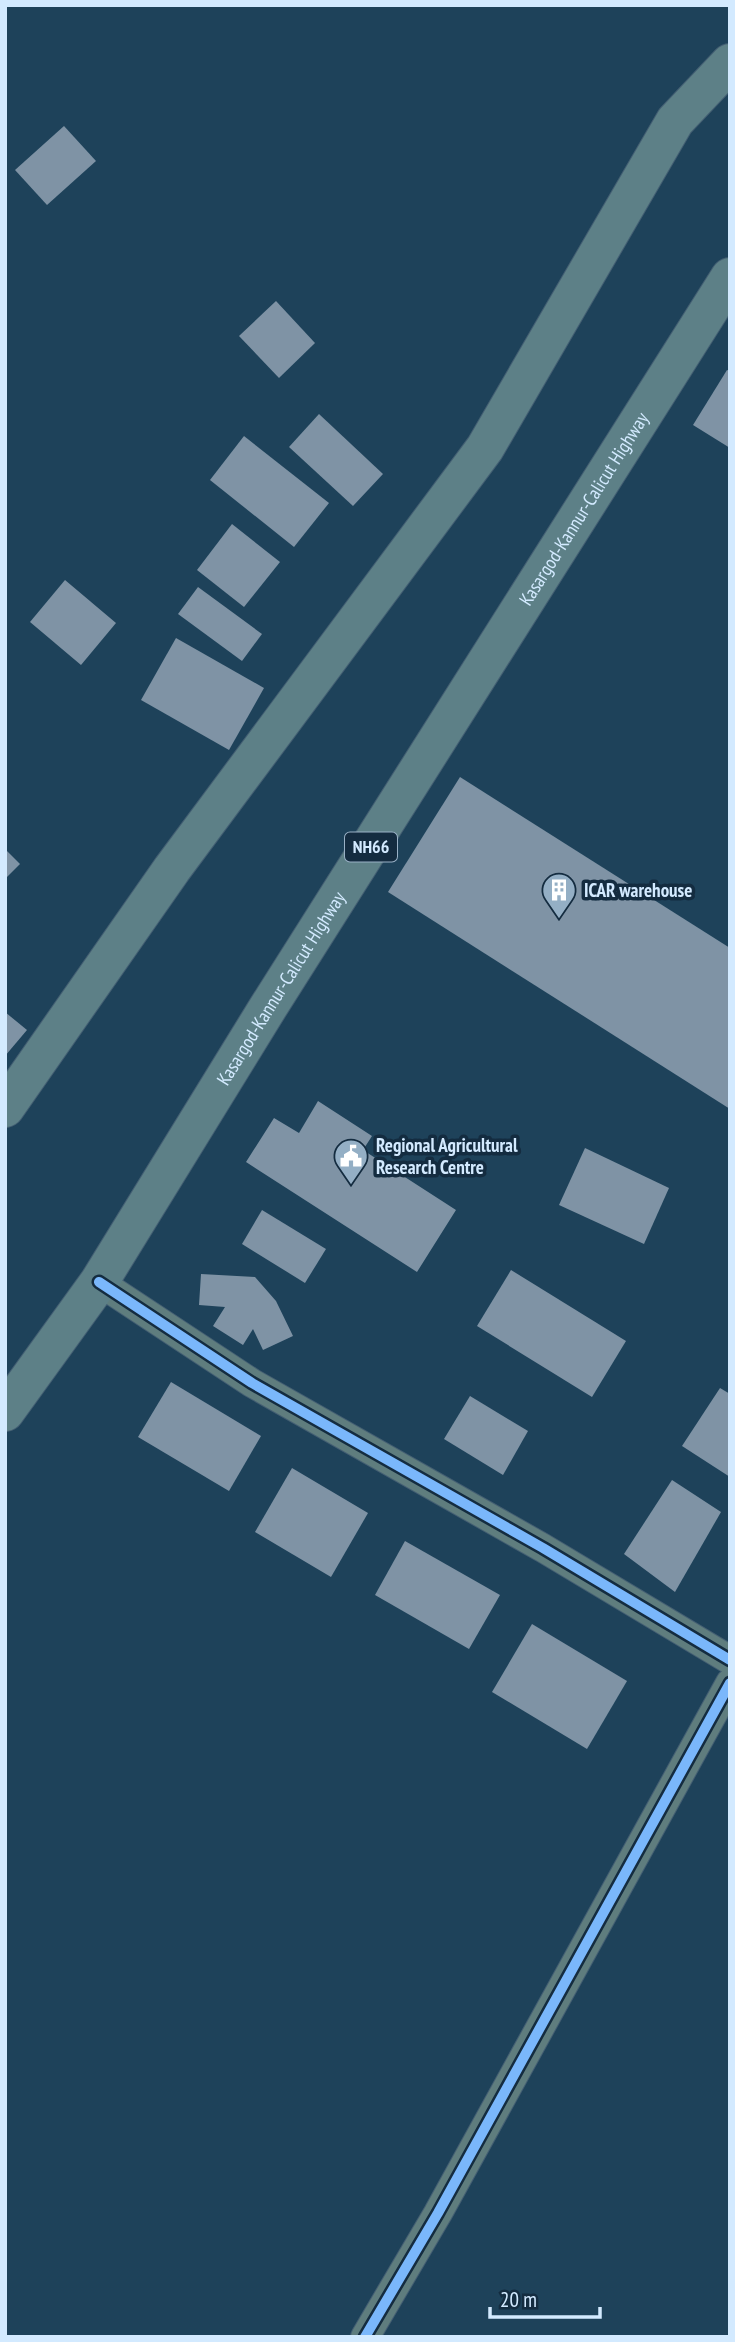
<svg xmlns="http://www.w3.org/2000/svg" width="735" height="2342" viewBox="0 0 735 2342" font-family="'PT Sans Narrow',sans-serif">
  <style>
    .building { fill: #7f93a5 }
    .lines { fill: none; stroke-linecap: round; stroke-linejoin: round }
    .minor-casing { stroke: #445f73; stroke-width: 30 }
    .trunk-casing { stroke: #445f73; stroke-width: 40 }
    .minor { stroke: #5f7d7e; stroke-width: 28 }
    .trunk { stroke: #5d8087; stroke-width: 38 }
    .cycleway-casing { stroke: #142c40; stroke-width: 15 }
    .cycleway { stroke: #7ab7fb; stroke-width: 10 }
    .labels { text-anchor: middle; stroke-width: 7; stroke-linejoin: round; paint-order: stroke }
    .shield { fill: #142c40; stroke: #9ab1c6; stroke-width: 2 }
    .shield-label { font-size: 18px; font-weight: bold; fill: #d3eaff }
    .street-label { font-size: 19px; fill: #d3eaff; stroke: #142c40 }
    .poi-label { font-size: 19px; font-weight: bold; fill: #d3eaff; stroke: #142c40; text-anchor: start }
  </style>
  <rect width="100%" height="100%" fill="#1e425a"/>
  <g class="building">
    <polygon points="64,126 96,161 47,205 15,170"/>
    <polygon points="276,301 315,343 279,378 239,336"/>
    <polygon points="727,370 730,371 730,448 693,425"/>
    <polygon points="319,414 383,474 353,506 289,447"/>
    <polygon points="244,436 329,503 294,547 210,480"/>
    <polygon points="232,524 280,562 244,607 197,570"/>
    <polygon points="65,580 116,623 81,665 30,622"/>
    <polygon points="198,587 262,634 242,661 178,614"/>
    <polygon points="176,638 264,688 229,750 141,700"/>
    <polygon points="460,777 730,948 730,1109 388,892"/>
    <polygon points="5,849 20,864 5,879"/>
    <polygon points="5,1012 27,1030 5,1056"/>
    <polygon points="318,1101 372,1136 363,1150 456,1210 417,1272 246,1162 274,1118 299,1133"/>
    <polygon points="585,1148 669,1188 644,1244 559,1205"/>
    <polygon points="262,1210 326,1249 305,1283 242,1244"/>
    <polygon points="511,1270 626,1341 592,1397 477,1326"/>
    <polygon points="201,1274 255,1277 276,1301 293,1336 263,1350 253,1329 243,1345 213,1326 225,1307 199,1305"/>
    <polygon points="171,1382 261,1436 229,1491 138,1437"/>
    <polygon points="720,1388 730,1394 730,1477 682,1446"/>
    <polygon points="470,1396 528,1431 503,1475 444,1439"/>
    <polygon points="292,1468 368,1513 331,1577 255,1532"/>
    <polygon points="672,1480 721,1512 675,1592 624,1554"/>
    <polygon points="405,1541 500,1595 469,1649 375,1595"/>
    <polygon points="532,1624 627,1681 587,1749 492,1692"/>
  </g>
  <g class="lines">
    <g class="minor-casing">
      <g id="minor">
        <polyline points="99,1282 252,1383 543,1548 730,1660"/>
        <polyline points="365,2337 438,2213 730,1683"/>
      </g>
    </g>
    <g class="trunk-casing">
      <g id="trunk">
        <polyline points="5,1108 172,869 485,448 675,121 730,63"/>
        <path id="s1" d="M5,1412l94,-130 168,-273 463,-732"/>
      </g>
    </g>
    <use href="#minor" class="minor"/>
    <use href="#trunk" class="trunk"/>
    <g class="cycleway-casing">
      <g id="cycleway">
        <polyline points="99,1282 252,1383 543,1548 730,1660"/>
        <polyline points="365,2337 438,2213 730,1683"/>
      </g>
    </g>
    <use href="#cycleway" class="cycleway"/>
  </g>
  <defs>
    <g id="building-pin" transform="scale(1.75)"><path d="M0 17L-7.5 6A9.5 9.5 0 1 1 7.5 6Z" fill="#94afc5" stroke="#142c40"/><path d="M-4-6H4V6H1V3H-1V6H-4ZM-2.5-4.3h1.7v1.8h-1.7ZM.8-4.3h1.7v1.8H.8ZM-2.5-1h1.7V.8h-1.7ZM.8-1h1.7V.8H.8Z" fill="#fff"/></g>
    <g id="civic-pin" transform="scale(1.75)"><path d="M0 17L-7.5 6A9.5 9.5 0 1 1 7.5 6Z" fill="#94afc5" stroke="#142c40"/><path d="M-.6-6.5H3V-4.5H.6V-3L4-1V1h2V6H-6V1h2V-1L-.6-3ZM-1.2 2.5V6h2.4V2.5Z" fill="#fff"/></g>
  </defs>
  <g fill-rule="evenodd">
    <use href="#building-pin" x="559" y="890"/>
    <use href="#civic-pin" x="351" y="1156"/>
  </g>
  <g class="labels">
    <rect class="shield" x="345" y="832.5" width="52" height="29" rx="5"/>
    <g class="shield-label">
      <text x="371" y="853">NH66</text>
    </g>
    <g class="street-label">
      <text dy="7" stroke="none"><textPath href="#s1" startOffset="1073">Kasargod-Kannur-Calicut Highway</textPath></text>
      <text dy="7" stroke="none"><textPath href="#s1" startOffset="506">Kasargod-Kannur-Calicut Highway</textPath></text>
    </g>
    <g class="poi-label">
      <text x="584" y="897">ICAR warehouse</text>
      <text x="376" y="1152">Regional Agricultural<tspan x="376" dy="22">Research Centre</tspan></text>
    </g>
  </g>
  <rect width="735" height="2342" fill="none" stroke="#d3eaff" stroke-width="14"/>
  <path d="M490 2307v10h110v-10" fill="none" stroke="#d3eaff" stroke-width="3.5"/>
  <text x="500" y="2307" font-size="21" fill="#d3eaff" stroke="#142c40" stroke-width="5" paint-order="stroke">20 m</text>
</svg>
